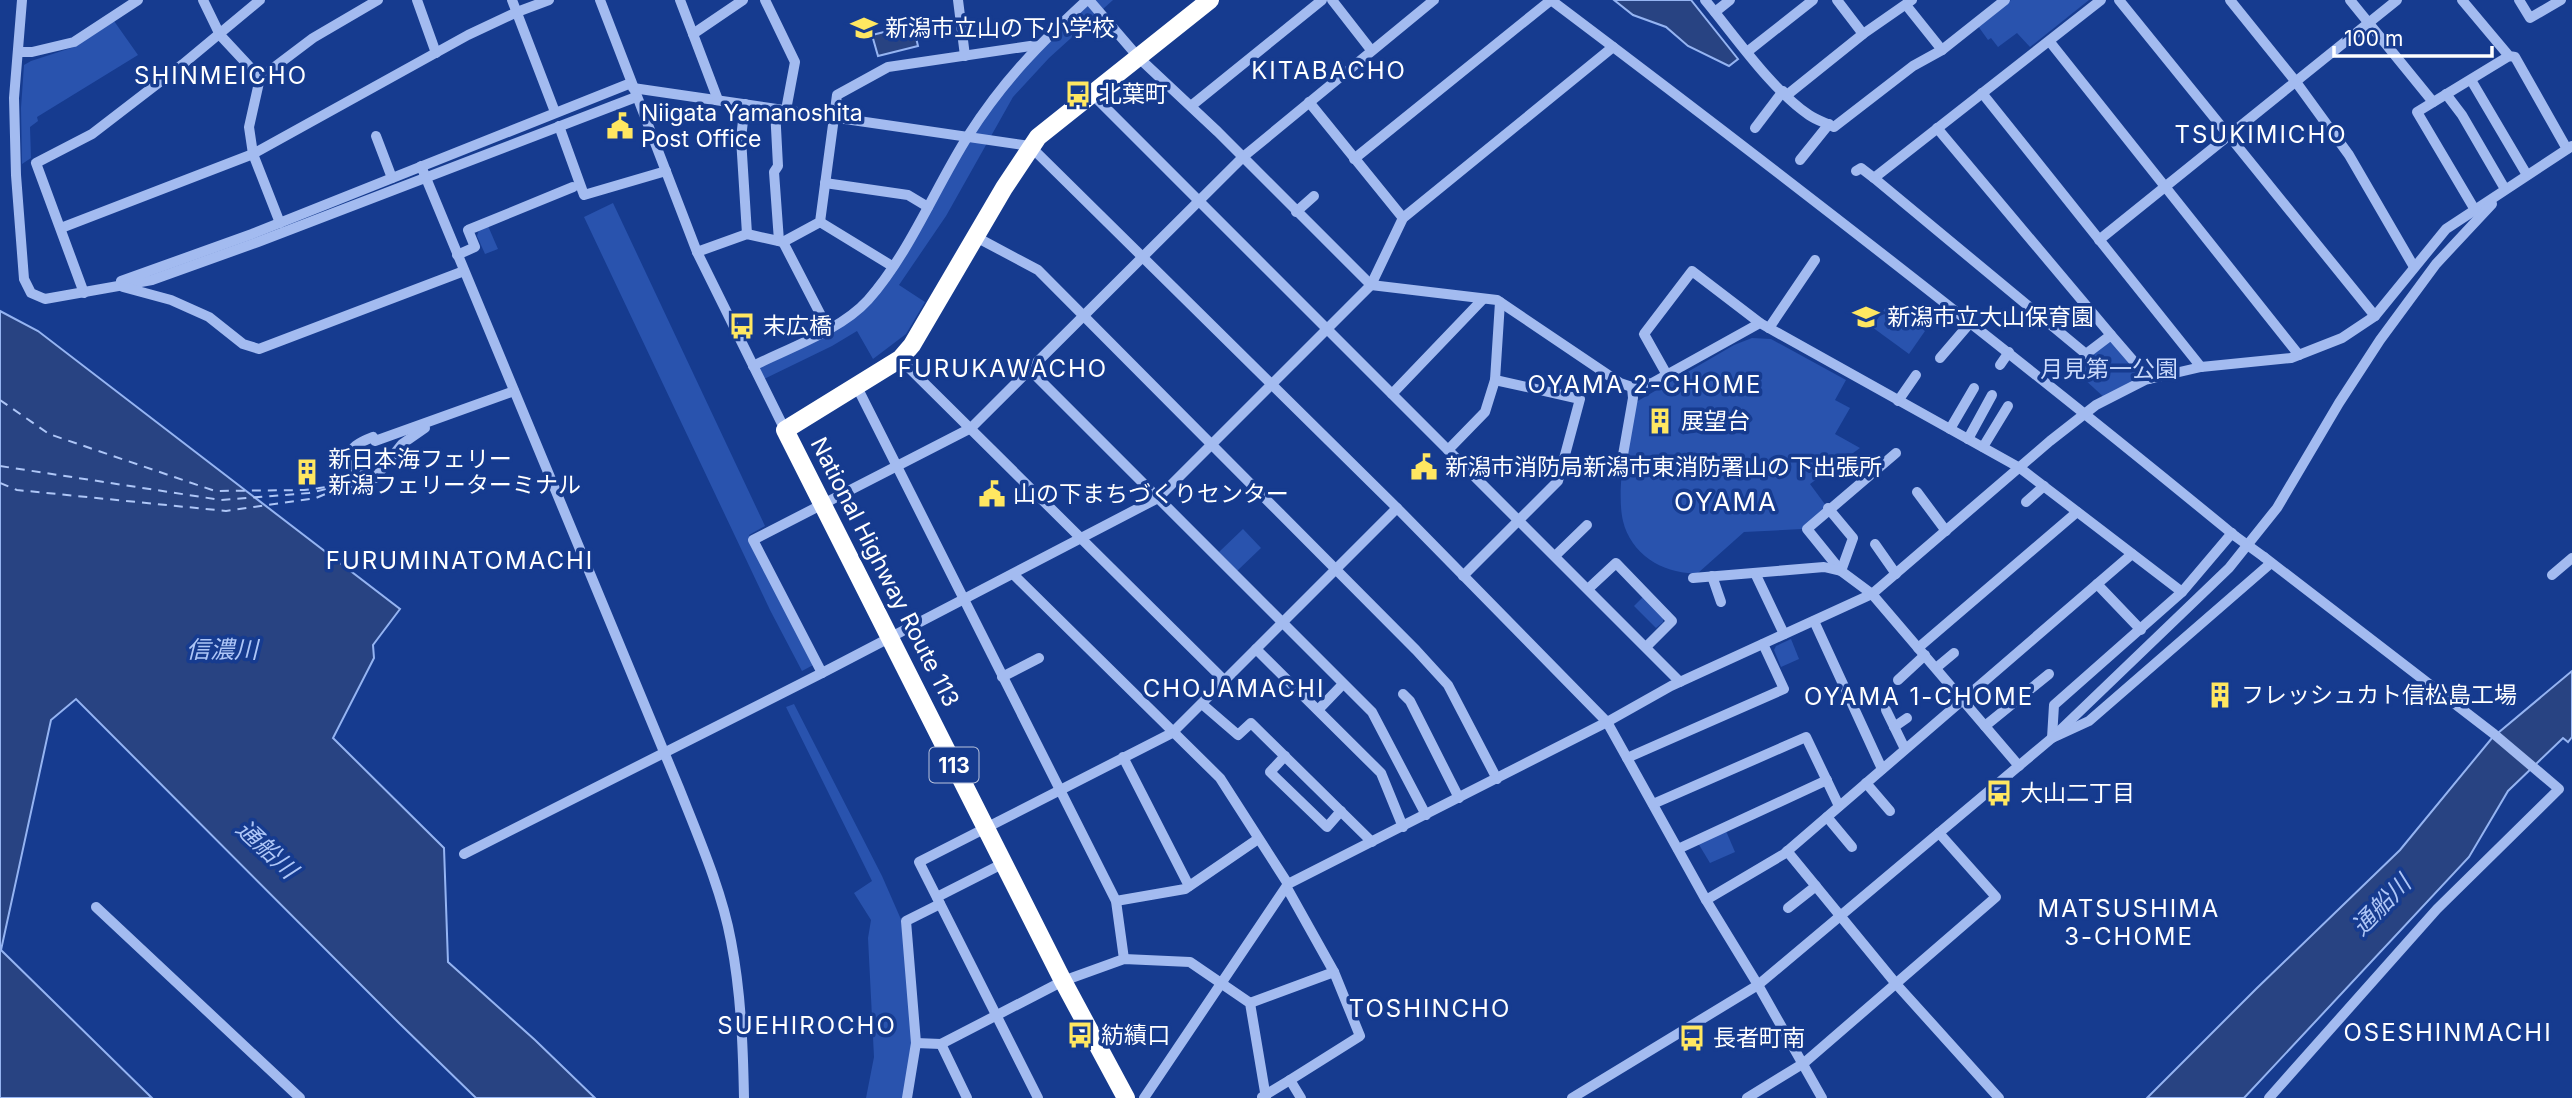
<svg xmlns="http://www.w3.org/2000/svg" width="2572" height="1098" font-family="Inter,'Noto Sans JP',sans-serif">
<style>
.green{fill:#2953ae}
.water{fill:#284382;stroke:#95b4f2;stroke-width:2}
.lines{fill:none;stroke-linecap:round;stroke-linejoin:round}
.ferry{stroke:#aec6f7;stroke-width:2;stroke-dasharray:9 7;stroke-linecap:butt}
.minor{stroke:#a3bbf0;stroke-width:10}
.highway{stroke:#fff;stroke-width:18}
.minor-bridge{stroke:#a3bbf0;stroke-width:10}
.labels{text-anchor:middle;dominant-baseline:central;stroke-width:7;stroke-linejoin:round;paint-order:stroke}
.shield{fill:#163b8f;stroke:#b9c4dd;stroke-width:2}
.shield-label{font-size:21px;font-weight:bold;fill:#fff}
.poi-label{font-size:23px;fill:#fff;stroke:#163b8f;text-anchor:start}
.park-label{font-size:23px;fill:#c9d9fb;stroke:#163b8f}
.street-label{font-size:23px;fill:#fff;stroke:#163b8f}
.neighbourhood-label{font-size:24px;letter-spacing:2px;fill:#fff;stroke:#163b8f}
.water-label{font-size:24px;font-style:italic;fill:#aec6f7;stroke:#163b8f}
.quarter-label{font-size:26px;letter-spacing:2px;fill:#fff;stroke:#163b8f}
</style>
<rect width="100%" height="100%" fill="#163b8f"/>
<!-- green -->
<g class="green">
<polygon points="1087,0 1113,0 1049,58 1013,97 946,216 899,285 925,302 906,334 873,359 857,331 832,346 760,381 753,366 828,329 868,299 1000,89"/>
<polygon points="2011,0 2089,0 2030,47 2017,33 1998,47 1991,38 1988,40 1978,26"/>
<polygon points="114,21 138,55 37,117 38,121 30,127 31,158 22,164 21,108 24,65 31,61 74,47"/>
<polygon points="613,203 765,526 749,535 815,664 802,671 770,610 584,217"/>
<polygon points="488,226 498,249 485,254 477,236 479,230"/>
<polygon points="1888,304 1925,331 1909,354 1872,327"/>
<polygon points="2111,335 2149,379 2107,400 2071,367"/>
<path d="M1752,338L1771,339L1846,380L1835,400L1850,408L1835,434L1860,448L1810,484L1827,507L1802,529L1744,532L1698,573C1665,575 1631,555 1623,521C1616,492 1626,432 1636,402L1734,345Z"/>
<polygon points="1243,529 1261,548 1237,571 1219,552"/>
<polygon points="1643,597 1663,617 1663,622 1656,628 1634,606"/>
<polygon points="1791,639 1799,659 1781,667 1774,650 1776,646"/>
<polygon points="794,704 882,876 903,924 913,1047 903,1098 866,1098 874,1057 868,938 871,920 854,893 872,881 786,707"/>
<polygon points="1726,831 1735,852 1710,863 1698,843"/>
</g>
<!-- water -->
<g class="water">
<polygon points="1614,0 1691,0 1738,59 1729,66 1688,46 1666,27 1633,15"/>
<polygon points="913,25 918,46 878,56 872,35"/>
<polygon points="0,311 38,331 400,609 373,645 374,658 333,738 444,848 448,962 535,1040 595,1098 476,1098 399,1023 76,699 51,720 1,950 152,1098 0,1098"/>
<polygon points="2572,671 2572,737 2568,742 2563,738 2508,791 2469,857 2244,1098 2147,1098 2256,989 2400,850 2492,738"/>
</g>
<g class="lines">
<!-- ferry -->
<g class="ferry">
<polyline points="0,400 49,434 215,491 304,490 343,485"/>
<polyline points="0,466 221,500 309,493 335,487"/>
<polyline points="0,483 17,490 226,511 316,498 344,486"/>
</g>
<!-- minor -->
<g class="minor">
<polyline points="22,0 14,98 16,175 24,279 31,293 45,299 152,280 258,242 636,97"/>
<polyline points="203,0 220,35 260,78"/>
<polyline points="417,0 436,53"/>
<polyline points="512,0 555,112"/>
<polyline points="600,0 697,252 785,430"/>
<polyline points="680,0 693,34"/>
<polyline points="765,0 795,62 786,110"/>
<polyline points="958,0 965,56"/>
<polyline points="1089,0 1139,58 1218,132 1371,285 1497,300 1620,383 1632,387 1652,383 1760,323 2020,468 2182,592"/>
<polyline points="1332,0 1371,50"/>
<path d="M1551,0C1782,174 2011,352 2235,536"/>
<path d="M1705,0C1735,36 1771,89 1809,115C1816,120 1826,123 1834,127L1913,66L1942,50L2005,0"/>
<polyline points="1837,0 1863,34 1912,0"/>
<polyline points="2101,0 1874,178 2086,354 2111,335 2149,379"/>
<polyline points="2119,0 2375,316"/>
<polyline points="2230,0 2296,82 2349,155 2414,267"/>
<polyline points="2350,0 2433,102"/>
<polyline points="2462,0 2509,56 2515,57 2567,149"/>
<polyline points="2519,0 2530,18 2561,0"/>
<polyline points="1906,5 1942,50"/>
<polyline points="1715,12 1730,0"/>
<polyline points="2050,42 2299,355"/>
<polyline points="18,52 32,52 74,42 138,0"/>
<polyline points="1747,52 1813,0"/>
<polyline points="2471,80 2527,175"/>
<polyline points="633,88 1030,146 1397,508 1607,722 1706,900 1758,985 1822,1098"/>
<polyline points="1982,93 2201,367"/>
<polyline points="1092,94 1680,682"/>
<polyline points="2446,94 2462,115 2505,189"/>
<polyline points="1787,95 1863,34"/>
<polyline points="718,100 693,34 743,0"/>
<polyline points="1309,102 1403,218"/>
<polyline points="745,104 741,138 747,234"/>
<polyline points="1191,106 1322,0"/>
<polyline points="775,109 778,166 774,172 779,241"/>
<polyline points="559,126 584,195 666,171"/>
<polyline points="1755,128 1783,91"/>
<polyline points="1937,128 2111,335"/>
<polyline points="376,136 392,178"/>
<polyline points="1354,159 1551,0"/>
<polyline points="1800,160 1829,124"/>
<path d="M421,166L679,788C698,836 722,891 731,941C741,993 743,1045 744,1098"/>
<polyline points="1856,171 1861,168 1874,178"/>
<polyline points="825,183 908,195 928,207"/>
<polyline points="2475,210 2417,112 2509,56"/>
<polyline points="1296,212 1314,196"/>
<polyline points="820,222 892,266"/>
<polyline points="280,223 253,154 249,127 260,78 313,38 378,0"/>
<polyline points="61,228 253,154 468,35 517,12 549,0"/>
<polyline points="976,237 1038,270 1416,650 1448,685 1497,779"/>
<polyline points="2099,240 2397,0"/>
<polyline points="783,242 828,329"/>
<polyline points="697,252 747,234 783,242 820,222 837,95 888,67 1037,45"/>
<polyline points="457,255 475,247 468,230 573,187"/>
<polyline points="121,281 252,234 631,83"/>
<polyline points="123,287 171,300 209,317 243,344 259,349 464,271"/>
<polyline points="84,293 36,163 92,134 183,64 260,0"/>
<polyline points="1769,328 1815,260"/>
<polyline points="1940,358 1970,323"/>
<polyline points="900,359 1225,681"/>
<polyline points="2000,365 2009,352"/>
<path d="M753,366C789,348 841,330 868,300C909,254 935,188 968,136C1003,81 1040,43 1087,0"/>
<polyline points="1031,371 1372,712 1426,815"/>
<polyline points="1667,375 1644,334 1692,271 1760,323"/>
<polyline points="857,387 1116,901 1124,959"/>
<polyline points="1392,394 1483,299"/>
<polyline points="1898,401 1916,375"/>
<polyline points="1950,429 1974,388"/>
<polyline points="1968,439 1992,395"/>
<polyline points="1983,447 2008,406"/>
<polyline points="1448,450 1485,412 1495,380 1500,302"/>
<polyline points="1896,453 1807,529 1841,571 1872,594 2019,766"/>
<polyline points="1620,472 1633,398 1632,387"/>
<path d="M369,479L346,462C349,447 360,442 373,437L375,441L514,391"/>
<polyline points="348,484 375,478 402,444 425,428"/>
<polyline points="1917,492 1946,531"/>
<polyline points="2026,502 2044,486"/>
<polyline points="2232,533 2182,592 2054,705 2052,738 2089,721 2271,563"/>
<polyline points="1875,544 1896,574"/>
<polyline points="1555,556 1587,525"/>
<polyline points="2264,557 2494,734 2559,789 2437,909 2269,1098"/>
<polyline points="1755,573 1784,634"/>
<polyline points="1013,574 1220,778 1288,884"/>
<polyline points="2552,575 2572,558"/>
<polyline points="1463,576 1558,481 1580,399 1495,380"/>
<polyline points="1712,576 1721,602"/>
<polyline points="1693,578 1824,567 1841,571 1853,538 1828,508"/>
<polyline points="2097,584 2141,630"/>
<polyline points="1588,589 1616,563 1672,621 1646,647"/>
<polyline points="1814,621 1882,769"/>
<polyline points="1918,648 2077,512"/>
<polyline points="1256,649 1381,773 1403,827"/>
<polyline points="1936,668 1954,653"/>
<polyline points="822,673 753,540 971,428 1243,157 1434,0"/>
<polyline points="1002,677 1039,658"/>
<polyline points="1898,680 1925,655"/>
<polyline points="1403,694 1410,701 1459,798"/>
<polyline points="1202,704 1238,735 1251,723 1372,842"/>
<polyline points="1318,710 1343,684"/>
<polyline points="1886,710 1905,749"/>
<polyline points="1985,726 2049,674"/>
<polyline points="1894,727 1907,718"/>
<polyline points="1285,756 1270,772 1327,827 1341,811"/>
<polyline points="1123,757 1189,886"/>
<polyline points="1627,758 1784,689 1763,644"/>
<polyline points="1866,783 1890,811"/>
<polyline points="1653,804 1806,737 1839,806"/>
<polyline points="1827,817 1852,847"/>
<polyline points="1678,849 1827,780"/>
<polyline points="1787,851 1897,985 1999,1098"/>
<polyline points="464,854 822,673 1158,498 1371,285 1403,218 1613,47"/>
<polyline points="1287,888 1334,972 1360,1036 1290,1080 1301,1098"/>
<polyline points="937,897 1004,863"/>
<polyline points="1706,900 1784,854 2132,554"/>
<polyline points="1116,901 1185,889 1258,839"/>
<polyline points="96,907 300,1098"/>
<polyline points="1788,908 1816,886"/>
<polyline points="1250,1003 1334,972"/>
<polyline points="916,1043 941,1044 1063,981 1124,959 1190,962 1250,1003 1266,1098"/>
<polyline points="941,1044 967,1098"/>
<polyline points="1262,1097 1290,1080"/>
<polyline points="907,1098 916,1043 906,921 940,904"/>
<polyline points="1038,1098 919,862 1172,733 1397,508"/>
<polyline points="1144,1098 1288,884 1607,722 1671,686 1872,594 2050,441 2096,405 2145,380 2201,367 2291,358 2342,338 2375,316 2446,229 2572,146"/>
<polyline points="1572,1098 1758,985 2052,738 2229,568 2277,508 2339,403 2380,340 2436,264 2492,204"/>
<polyline points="1747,1098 1804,1063 1996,897 1939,833"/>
</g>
<!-- highway -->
<polyline class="highway" points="1126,1098 1063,981 785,430 900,359 912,345 1004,188 1038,137 1210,0"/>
<!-- minor-bridge -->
<polyline class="minor-bridge" points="2235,536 2264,557"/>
</g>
<!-- icons -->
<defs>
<g id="school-bare" transform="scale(2.1)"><path d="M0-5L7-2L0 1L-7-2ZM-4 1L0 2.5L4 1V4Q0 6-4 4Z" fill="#ffe761" stroke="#163b8f" stroke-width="2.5" paint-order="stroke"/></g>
<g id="bus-bare" transform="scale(2.1)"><path d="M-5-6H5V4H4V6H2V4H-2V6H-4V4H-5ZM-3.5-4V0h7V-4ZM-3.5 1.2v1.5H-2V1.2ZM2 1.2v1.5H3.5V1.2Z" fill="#ffe761" stroke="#163b8f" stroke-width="2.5" paint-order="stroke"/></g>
<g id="civic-bare" transform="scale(2.1)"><path d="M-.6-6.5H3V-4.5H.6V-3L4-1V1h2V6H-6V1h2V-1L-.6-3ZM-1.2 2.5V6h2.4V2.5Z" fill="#ffe761" stroke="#163b8f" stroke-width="2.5" paint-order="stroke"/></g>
<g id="building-bare" transform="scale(2.1)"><path d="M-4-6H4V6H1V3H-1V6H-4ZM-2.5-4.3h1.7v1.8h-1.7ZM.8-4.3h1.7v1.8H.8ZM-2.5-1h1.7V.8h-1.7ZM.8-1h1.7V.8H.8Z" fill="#ffe761" stroke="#163b8f" stroke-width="2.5" paint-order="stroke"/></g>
</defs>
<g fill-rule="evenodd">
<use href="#school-bare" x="864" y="28"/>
<use href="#bus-bare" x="1078" y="94"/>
<use href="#civic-bare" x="620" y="126"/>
<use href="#school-bare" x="1866" y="317"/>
<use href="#bus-bare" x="742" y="326"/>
<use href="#building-bare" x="1660" y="421"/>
<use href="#civic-bare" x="1424" y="467"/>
<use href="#building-bare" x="307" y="472"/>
<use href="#civic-bare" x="992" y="494"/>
<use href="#building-bare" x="2220" y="695"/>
<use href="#bus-bare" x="1999" y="793"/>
<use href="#bus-bare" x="1080" y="1035"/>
<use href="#bus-bare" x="1692" y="1038"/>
</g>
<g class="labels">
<!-- shield labels -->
<rect class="shield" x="929.5" y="747.5" width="49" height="35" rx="5"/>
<g class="shield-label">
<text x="954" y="765">113</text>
</g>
<!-- poi labels -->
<g class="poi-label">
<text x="885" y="28">新潟市立山の下小学校</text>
<text x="1099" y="94">北葉町</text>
<text x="641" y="113">Niigata Yamanoshita<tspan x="641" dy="26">Post Office</tspan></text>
<text x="1887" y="317">新潟市立大山保育園</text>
<text x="763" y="326">末広橋</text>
<text x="1681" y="421">展望台</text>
<text x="328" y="459">新日本海フェリー<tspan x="328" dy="26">新潟フェリーターミナル</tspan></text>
<text x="1445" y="467">新潟市消防局新潟市東消防署山の下出張所</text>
<text x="1013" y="494">山の下まちづくりセンター</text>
<text x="2241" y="695">フレッシュカト信松島工場</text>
<text x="2020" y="793">大山二丁目</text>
<text x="1101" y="1035">紡績口</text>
<text x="1713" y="1038">長者町南</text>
</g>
<!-- park labels -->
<g class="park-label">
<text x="2109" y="369">月見第一公園</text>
</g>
<!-- street labels -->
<g class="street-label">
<text transform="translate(885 572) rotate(63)">National Highway Route 113</text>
</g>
<!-- neighbourhood labels -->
<g class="neighbourhood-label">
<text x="1329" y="70">KITABACHO</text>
<text x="221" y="75">SHINMEICHO</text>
<text x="2261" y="134">TSUKIMICHO</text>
<text x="1003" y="368">FURUKAWACHO</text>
<text x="1645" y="384">OYAMA 2-CHOME</text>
<text x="460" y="560">FURUMINATOMACHI</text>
<text x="1234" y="688">CHOJAMACHI</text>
<text x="1919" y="696">OYAMA 1-CHOME</text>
<text x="2129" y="908">MATSUSHIMA<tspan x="2129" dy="28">3-CHOME</tspan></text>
<text x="1430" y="1008">TOSHINCHO</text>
<text x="807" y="1025">SUEHIROCHO</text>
<text x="2448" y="1032">OSESHINMACHI</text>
</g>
<!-- water labels -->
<g class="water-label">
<text x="222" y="649">信濃川</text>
<text transform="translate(267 849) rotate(43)">通船川</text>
<text transform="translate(2381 905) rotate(-46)">通船川</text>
</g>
<!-- quarter labels -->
<g class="quarter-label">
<text x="1726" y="501">OYAMA</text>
</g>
</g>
<!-- scale -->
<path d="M2334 46v10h158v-10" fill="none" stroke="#ffffff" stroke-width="3.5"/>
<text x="2344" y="46" font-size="21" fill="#ffffff" stroke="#163b8f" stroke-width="5" paint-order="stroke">100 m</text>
</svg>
